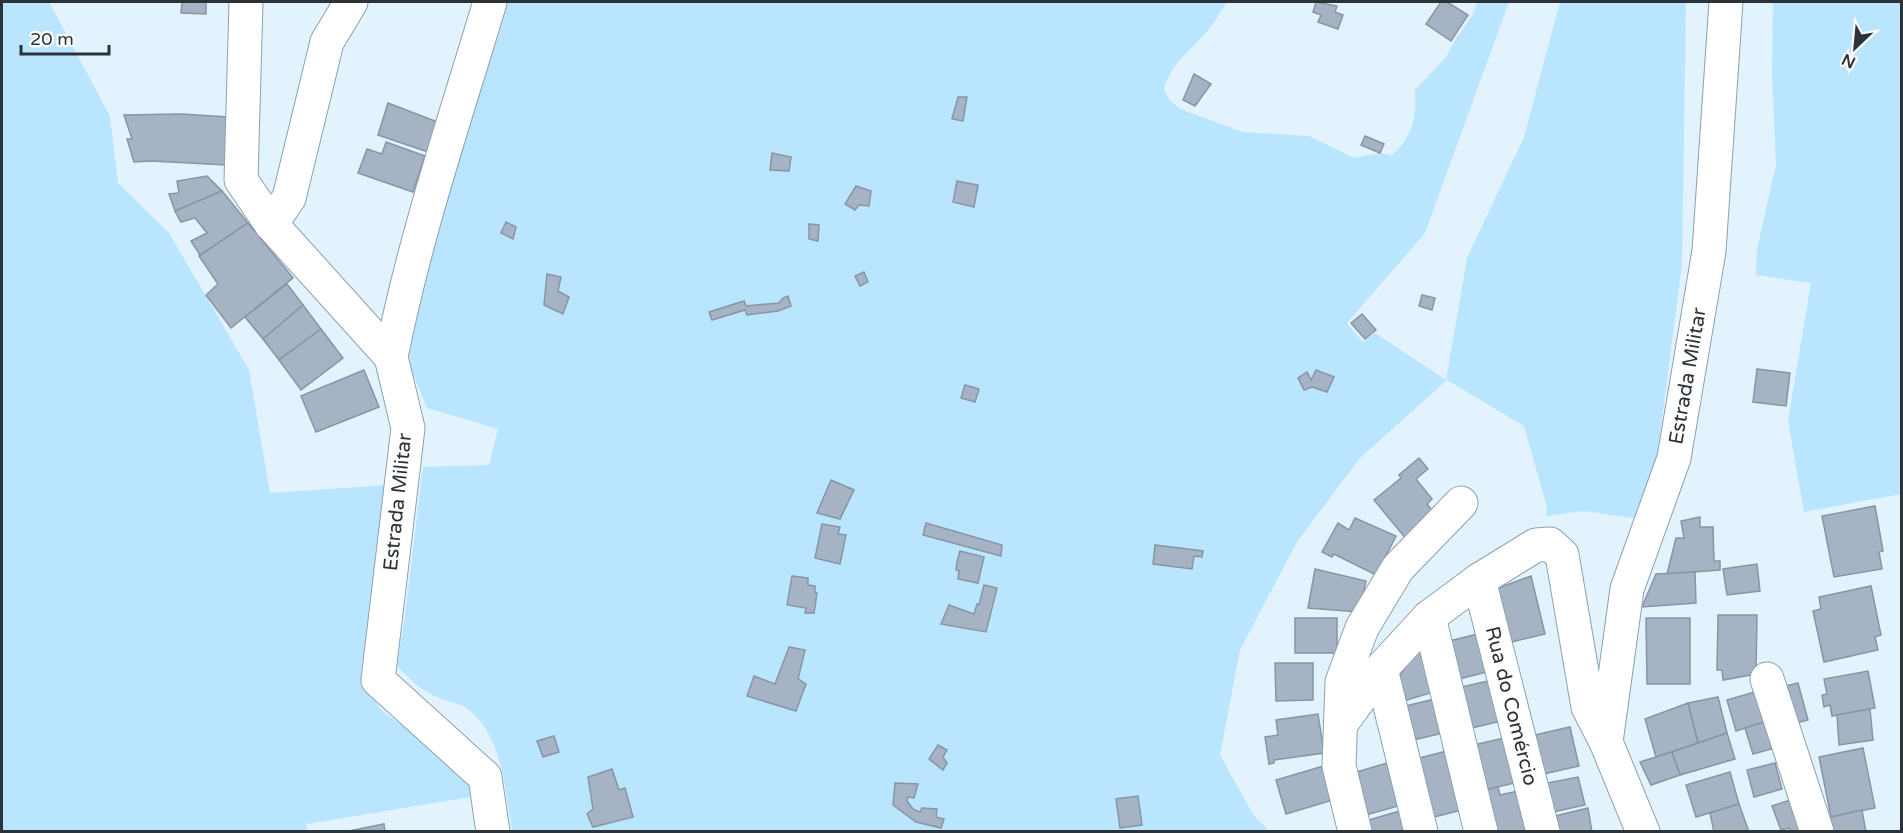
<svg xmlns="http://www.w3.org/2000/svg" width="1903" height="833" font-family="'Varela Round',sans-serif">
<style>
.green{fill:#b9e5fe}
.building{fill:#a5b3c4;stroke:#8795a5;stroke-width:1.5}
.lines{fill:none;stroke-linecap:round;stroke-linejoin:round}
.minor-casing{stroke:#8da1ad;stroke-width:35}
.minor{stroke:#fff;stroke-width:33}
.labels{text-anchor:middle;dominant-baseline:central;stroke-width:4.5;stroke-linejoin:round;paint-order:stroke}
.street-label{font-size:20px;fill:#2b3338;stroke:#fdfdfd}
</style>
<rect width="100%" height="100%" fill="#e2f3fd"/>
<!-- green -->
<g class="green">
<polygon points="2,2 49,2 110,116 118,183 169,233 249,370 270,493 388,485 361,679 381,710 463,770 476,796 306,824 307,831 2,832"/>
<path d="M508,2H1227C1221,11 1215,21 1209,29C1192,49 1171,63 1164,89L1170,101L1180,109L1243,132L1309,136L1354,158L1380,153L1392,155C1414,136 1416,117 1415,90L1446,57L1455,40L1472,16L1478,2H1509L1425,233L1347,323L1363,342L1375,333L1446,380L1467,258L1524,137L1560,2H1686L1682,264L1653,488L1639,519L1584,511L1546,516L1547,507L1524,426L1447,380L1360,458L1297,542L1240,650L1220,755L1254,816L1269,831H512C505,790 503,731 463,706C455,702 445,701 437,697C421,691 408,677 397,666L405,615L423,467L489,465L498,429L427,408L412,371L406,339L422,258Z"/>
<polygon points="1773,2 1901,2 1901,494 1804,512 1788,421 1811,283 1756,275 1757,249 1776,165 1772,74"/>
</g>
<!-- building -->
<g class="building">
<polygon points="182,2 206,2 206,14 181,13"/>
<polygon points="1316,2 1337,6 1335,12 1343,15 1338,29 1318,22 1321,15 1313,12"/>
<polygon points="1441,2 1447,2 1468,15 1451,41 1426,24"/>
<polygon points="1194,74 1211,84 1195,106 1183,100"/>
<polygon points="958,97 967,97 963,121 952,119"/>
<polygon points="388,103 440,123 431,153 378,135"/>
<polygon points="181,114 228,117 226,165 151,161 134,162 127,139 132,139 124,115"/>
<polygon points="1365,136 1384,144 1380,153 1361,145"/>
<polygon points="386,142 425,156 413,192 358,173 367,149 382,154"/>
<polygon points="772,153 791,157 789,171 770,170"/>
<polygon points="207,176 222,191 175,211 169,194 179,193 177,181"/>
<polygon points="957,181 978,185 974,207 953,202"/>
<polygon points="856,186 871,191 869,206 859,205 855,210 845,204"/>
<polygon points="222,191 248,223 200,255 191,241 207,233 195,218 181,222 175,211"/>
<polygon points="506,222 516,227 513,239 501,233"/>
<polygon points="248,223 293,278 231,328 206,295 218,284 199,256"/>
<polygon points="809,224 819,225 818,241 809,239"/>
<polygon points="864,272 868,282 860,286 855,276"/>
<polygon points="547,274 561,277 558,291 569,297 563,314 544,305"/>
<polygon points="287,284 303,305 263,339 245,317"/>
<polygon points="1422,295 1435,298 1432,310 1419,306"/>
<polygon points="788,296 791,306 778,311 747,315 745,310 712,320 709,312 744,301 746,306 779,303 783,298"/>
<polygon points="303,305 321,329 279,360 263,339"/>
<polygon points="1362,314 1376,330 1365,339 1351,323"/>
<polygon points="321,329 343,358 301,390 279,360"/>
<polygon points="1757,369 1790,373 1786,406 1753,402"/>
<polygon points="364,370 379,407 316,432 301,396"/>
<polygon points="1316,370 1334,377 1327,392 1312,387 1304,390 1298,378 1307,372 1311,380"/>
<polygon points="965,385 979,389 975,402 961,398"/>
<polygon points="1419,458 1428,469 1416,479 1432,499 1427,504 1436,515 1407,540 1374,500 1401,478 1399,475"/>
<polygon points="831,480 854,490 840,519 817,513"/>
<polygon points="1875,506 1883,551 1879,552 1882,569 1834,577 1822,516"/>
<polygon points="1700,517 1700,527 1713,527 1714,561 1720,561 1720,570 1667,574 1676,538 1684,538 1681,521"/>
<polygon points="1355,518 1396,536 1376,575 1334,554 1332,557 1322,552 1338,523 1349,530"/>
<polygon points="926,523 1002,545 1001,556 923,535"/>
<polygon points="822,524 840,527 838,534 846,535 840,564 815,558"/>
<polygon points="1155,545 1203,551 1202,557 1194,556 1192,569 1153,564"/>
<polygon points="960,551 984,557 978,583 958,579 959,571 956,570 957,562"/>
<polygon points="1757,564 1760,591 1727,595 1723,569"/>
<polygon points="1315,569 1366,581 1359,612 1308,608"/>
<polygon points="1695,572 1696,603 1642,607 1656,574"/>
<polygon points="792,576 808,578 808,585 815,586 815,593 817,593 814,613 805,613 806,608 787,605"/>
<polygon points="1531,576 1545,634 1511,642 1498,588"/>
<polygon points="984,585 997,588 986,632 941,624 949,605 974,614 977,604 979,605"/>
<polygon points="1871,586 1881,635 1875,637 1878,650 1824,662 1813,611 1821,609 1819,597"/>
<polygon points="1718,615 1757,615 1756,674 1723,680 1722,670 1717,670"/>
<rect x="1295" y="618" width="42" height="35"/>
<polygon points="1646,618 1690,618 1690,684 1647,684"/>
<polygon points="1486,632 1495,670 1455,680 1445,642"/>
<polygon points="1429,646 1440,690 1397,703 1396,689 1400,675 1413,654"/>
<polygon points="789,647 805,650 798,679 806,684 796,711 747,696 754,676 775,684"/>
<polygon points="1275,663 1313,663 1313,700 1276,701"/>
<polygon points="1868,671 1875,708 1832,716 1830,705 1824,707 1822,695 1827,694 1824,679"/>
<polygon points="1497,679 1506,720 1467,729 1457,688"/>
<polygon points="1798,683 1808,720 1788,725 1778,688"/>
<polygon points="1765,689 1774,719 1736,731 1727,700"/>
<polygon points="1718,697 1727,733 1698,743 1688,703"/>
<polygon points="1439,698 1447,732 1405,742 1397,708"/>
<polygon points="1688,703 1698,743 1656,757 1645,719"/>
<polygon points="1870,709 1873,740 1839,745 1837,715"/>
<polygon points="1318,714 1324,753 1274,760 1274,763 1269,764 1265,737 1278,735 1276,720"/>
<polygon points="1774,719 1782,746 1753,754 1745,728"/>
<polygon points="1570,727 1579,766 1539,775 1530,736"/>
<polygon points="1727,733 1735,759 1680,775 1672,752"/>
<polygon points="554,736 559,752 543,757 537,741"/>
<polygon points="1513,736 1523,781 1480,791 1469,746"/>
<polygon points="938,745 947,750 943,757 947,763 943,770 929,759"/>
<polygon points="1863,748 1875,808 1831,817 1819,757"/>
<polygon points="1451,750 1462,810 1426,819 1407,761"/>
<polygon points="1672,752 1680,775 1651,785 1640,762"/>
<polygon points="1387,763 1398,806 1362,816 1350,774"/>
<polygon points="1775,763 1782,789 1754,797 1747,770"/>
<polygon points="1327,765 1336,799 1286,814 1276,780"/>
<polygon points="612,769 619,790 625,788 633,817 593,827 587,814 593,809 588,777"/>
<polygon points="1730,772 1739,804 1696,817 1686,785"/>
<polygon points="1578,777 1585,805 1548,813 1542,784"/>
<polygon points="895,783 918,784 914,798 908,797 907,801 913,809 920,812 922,808 937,809 936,817 944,819 941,828 916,822 893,805"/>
<polygon points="1498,787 1500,795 1527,789 1536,828 1523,832 1490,832 1480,791"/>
<polygon points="1138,796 1142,825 1120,828 1116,799"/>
<polygon points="1799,797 1809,828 1798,832 1790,832 1789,828 1781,830 1772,806"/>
<polygon points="1739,804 1749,832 1714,832 1710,813"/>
<polygon points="1588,808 1592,832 1555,832 1551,817"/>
<polygon points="1403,810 1408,832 1365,832 1362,822"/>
<polygon points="1862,810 1866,832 1822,832 1818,820"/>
<polygon points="384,824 385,832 344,832"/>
</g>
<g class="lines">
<!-- minor casing -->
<g class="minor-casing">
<g id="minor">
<polyline points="246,2 241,180 271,224 391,357 408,428 378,680 485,777 493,832"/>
<polyline points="271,224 289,198 327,42 351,2"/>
<path d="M391,357C415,236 455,119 490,2"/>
<polyline points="1479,580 1543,832"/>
<polyline points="1429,617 1481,832"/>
<polyline points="1381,669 1421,832"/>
<polyline points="1767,679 1817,832"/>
<polyline points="1341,724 1381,669 1429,617 1479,580 1536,545 1550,544 1562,555 1588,707 1606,742 1643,832"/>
<polyline points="1606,742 1627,589 1674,458 1709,251 1726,2"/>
<polyline points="1355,832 1339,766 1342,682 1362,628 1398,568 1461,503"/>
</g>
</g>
<!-- minor -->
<use href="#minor" class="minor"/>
</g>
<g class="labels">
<!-- street labels -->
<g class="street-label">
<text transform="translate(1688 376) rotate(-80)">Estrada Militar</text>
<text transform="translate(398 502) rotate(-84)">Estrada Militar</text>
<text transform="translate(1511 706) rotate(76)">Rua do Comércio</text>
</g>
</g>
<!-- border -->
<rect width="1903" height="833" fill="none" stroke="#2b3338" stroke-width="6"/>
<!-- north arrow -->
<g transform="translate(1855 48) rotate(206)" stroke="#fdfdfd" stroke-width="4.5" paint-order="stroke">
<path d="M0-4.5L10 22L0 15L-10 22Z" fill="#2b3338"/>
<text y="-9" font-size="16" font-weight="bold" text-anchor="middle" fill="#2b3338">N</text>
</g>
<!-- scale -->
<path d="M21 45v9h88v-9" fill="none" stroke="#2b3338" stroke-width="3"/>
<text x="30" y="45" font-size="18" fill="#2b3338" stroke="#fdfdfd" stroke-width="4.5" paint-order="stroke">20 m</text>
</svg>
